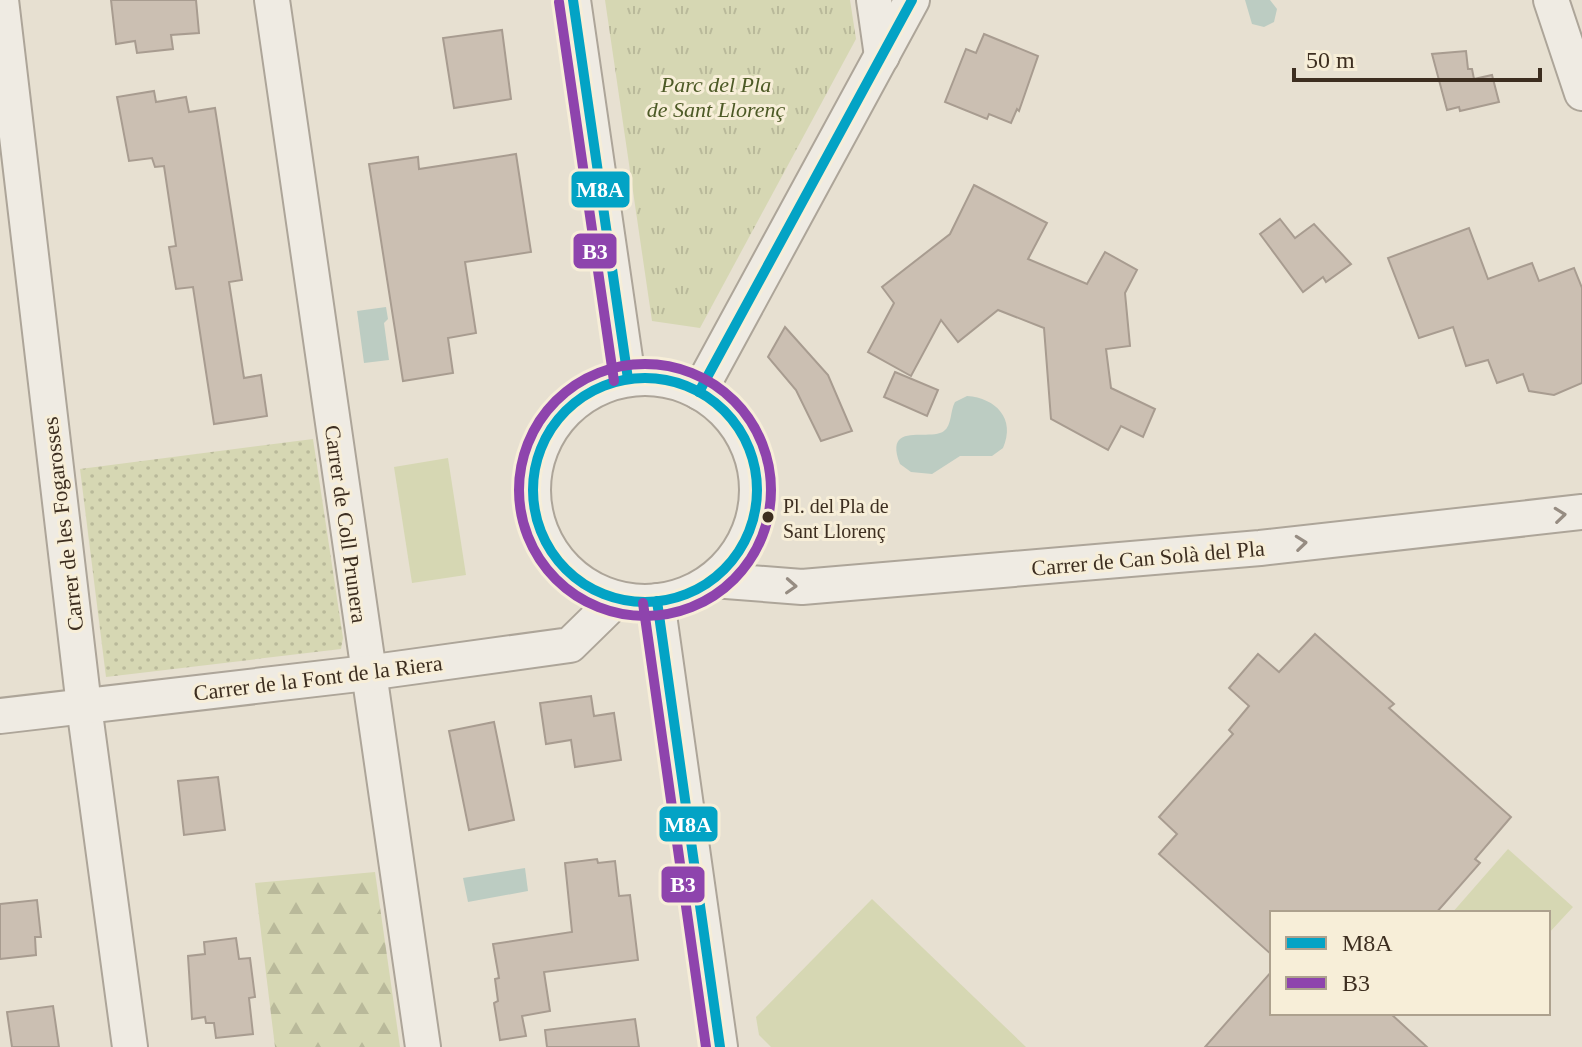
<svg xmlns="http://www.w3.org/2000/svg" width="1582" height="1047" font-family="'Times New Roman',serif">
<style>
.grass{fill:url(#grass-dots)}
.forest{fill:url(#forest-firs)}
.park{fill:url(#park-tufts)}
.garden{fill:#d6d7b3}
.water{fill:#bcccc2}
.building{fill:#cbbfb2;stroke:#a89c90;stroke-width:2}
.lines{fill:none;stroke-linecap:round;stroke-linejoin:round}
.street-casing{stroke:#ada599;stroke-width:38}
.street{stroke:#efebe3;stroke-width:34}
.bus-1-casing{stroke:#f7eed8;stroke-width:16}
.bus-2-casing{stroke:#f7eed8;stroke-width:16}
.bus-1{stroke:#03a3c5;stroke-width:10}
.bus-2{stroke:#8e44ad;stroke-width:10}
.oneway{stroke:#968c82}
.bus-dot{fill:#3d2e20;stroke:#f7eed8;stroke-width:3}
.labels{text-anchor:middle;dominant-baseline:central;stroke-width:6;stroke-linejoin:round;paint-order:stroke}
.bus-label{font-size:20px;fill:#3d2e20;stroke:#f7eed8;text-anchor:start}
.park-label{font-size:22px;font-style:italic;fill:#4d5a26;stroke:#f7eed8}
.street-label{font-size:22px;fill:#3d2e20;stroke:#f7eed8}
.line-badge{stroke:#f7eed8;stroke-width:3}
.badge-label{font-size:22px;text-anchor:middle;font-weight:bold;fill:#fff}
</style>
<defs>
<pattern id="grass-dots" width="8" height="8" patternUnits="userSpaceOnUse" patternTransform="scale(2)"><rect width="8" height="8" fill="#d6d7b3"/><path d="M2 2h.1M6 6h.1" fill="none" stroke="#b9b99a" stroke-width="1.8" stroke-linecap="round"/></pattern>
<pattern id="forest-firs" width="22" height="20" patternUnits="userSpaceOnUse" patternTransform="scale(2)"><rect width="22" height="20" fill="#d6d7b3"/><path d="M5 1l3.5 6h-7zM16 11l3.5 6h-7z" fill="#b9b99a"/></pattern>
<pattern id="park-tufts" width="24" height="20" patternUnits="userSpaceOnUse" patternTransform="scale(2)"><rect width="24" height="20" fill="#d6d7b3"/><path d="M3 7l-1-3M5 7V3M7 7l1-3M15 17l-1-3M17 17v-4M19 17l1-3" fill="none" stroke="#b9b99a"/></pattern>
</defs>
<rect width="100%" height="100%" fill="#e7e0d1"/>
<!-- grass -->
<polygon class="grass" points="313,439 343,638 341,649 106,677 80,469"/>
<!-- forest -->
<polygon class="forest" points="375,872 400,1047 275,1047 255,883"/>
<!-- park -->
<polygon class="park" points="605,0 850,0 856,39 700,328 652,321"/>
<!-- garden -->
<g class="garden">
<polygon points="448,458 466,575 412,583 394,467"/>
<polygon points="1508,849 1573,907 1548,934 1548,913 1452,913"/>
<polygon points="872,899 1026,1047 771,1047 759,1035 756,1017"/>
</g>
<!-- water -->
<g class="water">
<polygon points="1245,0 1270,0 1277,9 1274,22 1264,27 1252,24"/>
<polygon points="386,307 388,319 384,323 389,360 364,363 357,311"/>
<path d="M967,396C996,398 1016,419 1003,448L992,456H960L932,474L911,472L900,464C883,420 930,442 944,431C952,425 950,411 955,402Z"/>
<polygon points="525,868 528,891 468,902 463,878"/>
</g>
<!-- building -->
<g class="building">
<polygon points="111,0 196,0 199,33 171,35 173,49 137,53 135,41 116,44"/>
<polygon points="502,30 511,99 454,108 443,38"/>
<polygon points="984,34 1038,56 1019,111 1017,109 1011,123 989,114 987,119 945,102 966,49 976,53"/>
<polygon points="1466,51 1468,69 1472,69 1474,79 1492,75 1499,102 1460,111 1459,107 1447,110 1432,54"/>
<polygon points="154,91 156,102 186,97 189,112 215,108 242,280 229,282 244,378 261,375 267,416 214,424 193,287 176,289 169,247 176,246 164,166 155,167 152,158 129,161 117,97"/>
<polygon points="516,154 531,252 465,262 476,333 448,338 453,373 403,381 369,164 418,157 419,169"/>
<polygon points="974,185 1047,223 1028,259 1087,284 1105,252 1137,270 1125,293 1130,346 1106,349 1111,388 1155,409 1143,437 1121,426 1108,450 1051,419 1044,328 998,310 958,342 941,320 911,376 868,352 894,303 882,287 950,234"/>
<polygon points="1280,219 1295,238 1314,224 1351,264 1326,282 1323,277 1303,292 1260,234"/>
<polygon points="1469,228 1488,279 1532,263 1539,281 1574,268 1582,288 1582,383 1554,395 1529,391 1523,374 1497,383 1488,360 1466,366 1453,327 1419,338 1388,258"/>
<polygon points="785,327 828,375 852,431 821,441 796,390 768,357"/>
<polygon points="895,372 938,390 927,416 884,397"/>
<polygon points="1315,634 1394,704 1389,708 1511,817 1475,859 1480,863 1436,913 1272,913 1272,955 1159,854 1177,834 1159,817 1233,734 1229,730 1249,706 1229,688 1258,654 1279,672"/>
<polygon points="591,696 594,716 614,713 621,760 575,767 571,740 546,744 540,703"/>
<polygon points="494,722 514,820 469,830 449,731"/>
<polygon points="218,777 225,830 184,835 178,781"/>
<polygon points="597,859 598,863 615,861 619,896 630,895 638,960 544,972 550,1011 522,1016 526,1036 500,1040 494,1003 498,1001 495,979 499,978 493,944 572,932 565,863"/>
<polygon points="37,900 41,937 35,937 36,955 0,959 0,904"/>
<polygon points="236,938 239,959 250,958 255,997 249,998 253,1034 216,1038 214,1023 206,1023 205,1017 192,1019 188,956 205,954 204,942"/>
<polygon points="1272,971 1272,1013 1390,1013 1427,1047 1205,1047"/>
<polygon points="53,1006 59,1047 12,1047 7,1012"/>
<polygon points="635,1019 639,1047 547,1047 545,1030"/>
</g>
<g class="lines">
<!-- street casing -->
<g class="street-casing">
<g id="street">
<polyline points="1,0 84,706 130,1047"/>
<polyline points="272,0 423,1047"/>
<polyline points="573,0 628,379"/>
<polyline points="874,0 882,56"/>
<polyline points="1551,0 1582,93"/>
<circle cx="645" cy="490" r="112"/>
<polyline points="699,392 912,0"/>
<polyline points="713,580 802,587 1260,548 1582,512"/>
<polyline points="657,601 720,1047"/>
<polyline points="0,716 367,673 570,645 617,599"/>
</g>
</g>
<!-- street -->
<use href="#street" class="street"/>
<!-- bus-1 casing -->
<g class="bus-1-casing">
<g id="bus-1">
<polyline points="573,0 628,379"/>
<circle cx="645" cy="490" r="112"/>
<polyline points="699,392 912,0"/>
<polyline points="657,601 720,1047"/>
</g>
</g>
<!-- bus-2 casing -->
<g class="bus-2-casing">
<g id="bus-2">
<polyline points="559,2 614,381"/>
<circle cx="645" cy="490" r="126"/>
<polyline points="643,603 706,1047"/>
</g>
</g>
<!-- bus-1 -->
<use href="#bus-1" class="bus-1"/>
<!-- bus-2 -->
<use href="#bus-2" class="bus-2"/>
</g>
<!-- one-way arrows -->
<defs><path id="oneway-chevron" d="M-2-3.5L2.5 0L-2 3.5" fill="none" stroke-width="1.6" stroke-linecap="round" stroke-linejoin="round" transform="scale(2)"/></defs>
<g class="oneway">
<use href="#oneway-chevron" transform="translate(1560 515) rotate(-6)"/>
<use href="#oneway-chevron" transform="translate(1301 543) rotate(-6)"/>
<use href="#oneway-chevron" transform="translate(791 586) rotate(3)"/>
</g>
<!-- markers -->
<circle class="bus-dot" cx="768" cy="517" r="7"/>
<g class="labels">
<!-- bus labels -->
<g class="bus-label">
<text x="783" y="506">Pl. del Pla de<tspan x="783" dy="25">Sant Llorenç</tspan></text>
</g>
<!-- park labels -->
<g class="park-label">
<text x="716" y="84">Parc del Pla<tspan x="716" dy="25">de Sant Llorenç</tspan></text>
</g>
<!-- street labels -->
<g class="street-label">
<text transform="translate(63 524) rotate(-97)">Carrer de les Fogarosses</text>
<text transform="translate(346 524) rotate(82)">Carrer de Coll Prunera</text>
<text transform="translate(1148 558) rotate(-5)">Carrer de Can Solà del Pla</text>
<text transform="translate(318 678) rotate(-7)">Carrer de la Font de la Riera</text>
</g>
</g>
<g class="line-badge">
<rect x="570" y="170" width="61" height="39" rx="8" fill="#03a3c5"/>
<rect x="572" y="232" width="46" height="38" rx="8" fill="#8e44ad"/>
<rect x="658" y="805" width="61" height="38" rx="8" fill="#03a3c5"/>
<rect x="660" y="865" width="46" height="39" rx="8" fill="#8e44ad"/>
</g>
<g class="badge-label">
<text x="600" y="197">M8A</text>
<text x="595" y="259">B3</text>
<text x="688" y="832">M8A</text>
<text x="683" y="892">B3</text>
</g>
<!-- legend -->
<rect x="1270" y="911" width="280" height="104" fill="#f7eed8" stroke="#ada18e" stroke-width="2"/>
<rect x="1286" y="937" width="40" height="12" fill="#03a3c5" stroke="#ada18e" stroke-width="2"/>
<text x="1342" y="951" font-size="24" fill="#3d2e20">M8A</text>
<rect x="1286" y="977" width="40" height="12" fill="#8e44ad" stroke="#ada18e" stroke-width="2"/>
<text x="1342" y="991" font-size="24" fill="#3d2e20">B3</text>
<!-- scale -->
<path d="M1294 68v12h246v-12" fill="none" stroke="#3d2e20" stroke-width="4"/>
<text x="1306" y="68" font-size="24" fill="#3d2e20" stroke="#f7eed8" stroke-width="6" paint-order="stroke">50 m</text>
</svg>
